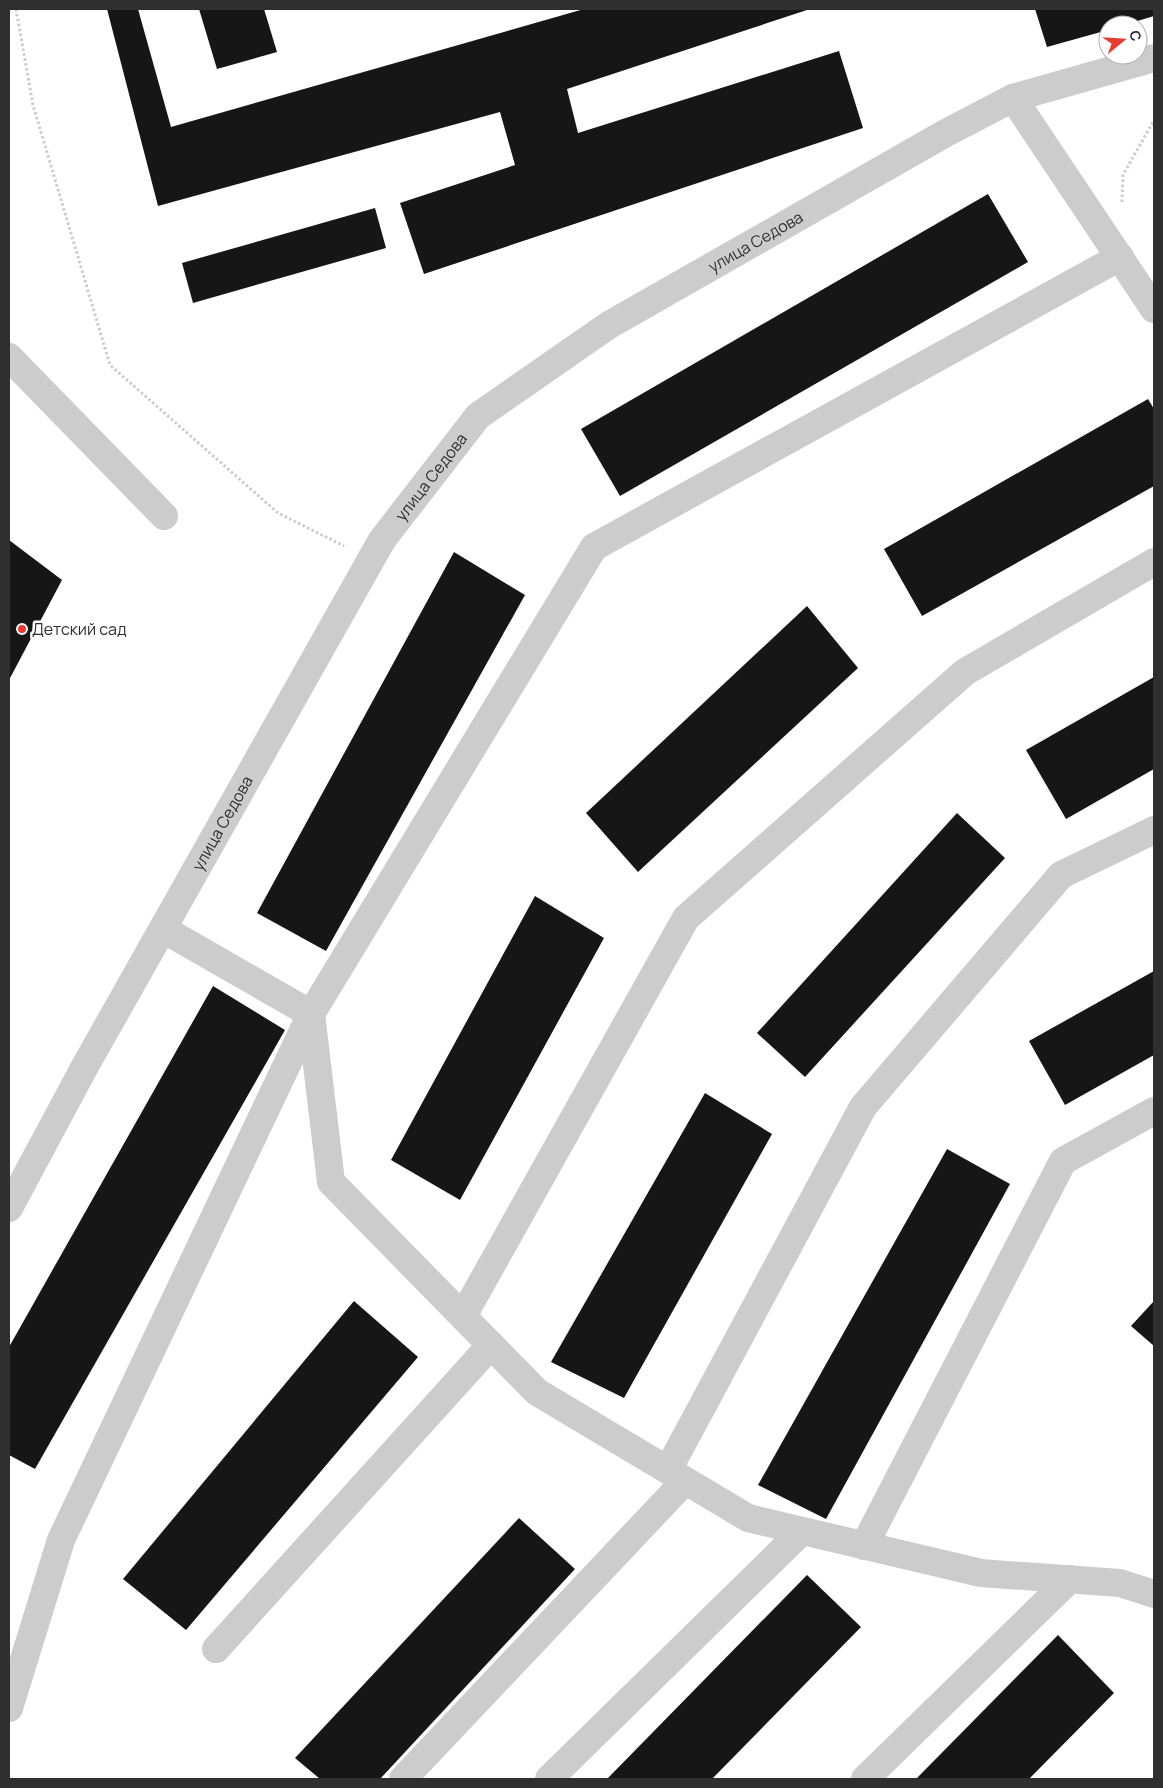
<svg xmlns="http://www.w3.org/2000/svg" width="1163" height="1788" font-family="Manrope,sans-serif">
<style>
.building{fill:#161616}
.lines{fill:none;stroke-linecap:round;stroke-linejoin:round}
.path{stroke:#ccc;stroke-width:3;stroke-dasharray:2.5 2.5;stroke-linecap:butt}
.minor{stroke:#ccc;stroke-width:28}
.poi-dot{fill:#e53c33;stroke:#fff;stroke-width:2}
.labels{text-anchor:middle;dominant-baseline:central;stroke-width:5;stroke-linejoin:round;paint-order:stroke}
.street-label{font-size:16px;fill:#2f2f2f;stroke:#fff}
.poi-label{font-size:16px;fill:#2f2f2f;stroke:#fff;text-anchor:start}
</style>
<rect width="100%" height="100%" fill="#fff"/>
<!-- building -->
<g class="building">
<polygon points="107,9 138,9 171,127 584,9 810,9 567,89 578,133 839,51 863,128 424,274 400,203 515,165 500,112 158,206"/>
<polygon points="199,9 264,9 277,52 217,69"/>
<polygon points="1035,9 1154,9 1154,16 1124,25 1108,25 1108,30 1047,47"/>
<polygon points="988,194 1028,262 620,496 581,429"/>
<polygon points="375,208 386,248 193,303 182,263"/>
<polygon points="1148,399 1154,409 1154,486 922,616 884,549"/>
<polygon points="9,540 62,580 9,680"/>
<polygon points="454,552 525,595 326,951 257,913"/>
<polygon points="807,606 858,668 638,872 586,813"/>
<polygon points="1154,677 1154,769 1066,819 1026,750"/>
<polygon points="957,813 1005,858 805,1077 757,1033"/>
<polygon points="535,896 604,938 460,1200 391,1160"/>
<polygon points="1154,971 1154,1055 1065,1105 1029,1041"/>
<polygon points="213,986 285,1030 35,1469 9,1455 9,1347"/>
<polygon points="705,1093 772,1134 624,1398 551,1362"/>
<polygon points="947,1149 1010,1184 826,1519 758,1485"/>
<polygon points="354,1301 418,1357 186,1630 123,1579"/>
<polygon points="1154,1301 1154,1346 1131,1326"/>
<polygon points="519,1518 575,1569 380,1779 320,1779 295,1758"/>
<polygon points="807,1575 861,1627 712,1779 607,1779"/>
<polygon points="1058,1635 1114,1693 1029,1779 916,1779"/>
</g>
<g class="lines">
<!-- path -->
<g class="path">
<polyline points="16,9 33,105 110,365 278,513 344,546"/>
<polyline points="1122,202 1123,175 1154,120"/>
</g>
<!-- minor -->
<g class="minor">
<polyline points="1013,98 1154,309"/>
<polyline points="9,357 164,516"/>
<polyline points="163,929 311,1014 331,1182 537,1392 748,1518 981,1573 1120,1583 1154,1594"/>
<path id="s1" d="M9,1208L84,1068L382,540L478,416L609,325L944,134L1013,98L1154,58"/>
<polyline points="463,1316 686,918 965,672 1154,562"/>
<polyline points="668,1470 863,1107 1061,875 1154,830"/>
<polyline points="864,1546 1063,1161 1154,1111"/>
<polyline points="216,1649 491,1345"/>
<polyline points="9,1708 61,1540 311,1014 594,547 1120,257"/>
<polyline points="403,1779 685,1481"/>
<polyline points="549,1779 802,1531"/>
<polyline points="865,1779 1070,1579"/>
</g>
</g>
<!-- markers -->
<circle class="poi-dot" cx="22" cy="629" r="5"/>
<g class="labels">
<!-- street labels -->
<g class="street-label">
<text stroke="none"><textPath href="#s1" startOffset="1250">улица Седова</textPath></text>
<text stroke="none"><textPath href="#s1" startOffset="845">улица Седова</textPath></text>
<text stroke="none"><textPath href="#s1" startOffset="440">улица Седова</textPath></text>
</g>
<!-- poi labels -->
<g class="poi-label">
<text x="32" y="629">Детский сад</text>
</g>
</g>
<!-- border -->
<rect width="1163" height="1788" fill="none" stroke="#2f2f2f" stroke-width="20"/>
<!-- north arrow -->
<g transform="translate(1123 40) rotate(72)"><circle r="24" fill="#ffffff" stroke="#acacac"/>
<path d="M0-4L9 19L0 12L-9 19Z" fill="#e53c33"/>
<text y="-8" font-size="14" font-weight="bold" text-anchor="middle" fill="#2f2f2f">С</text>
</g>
</svg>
